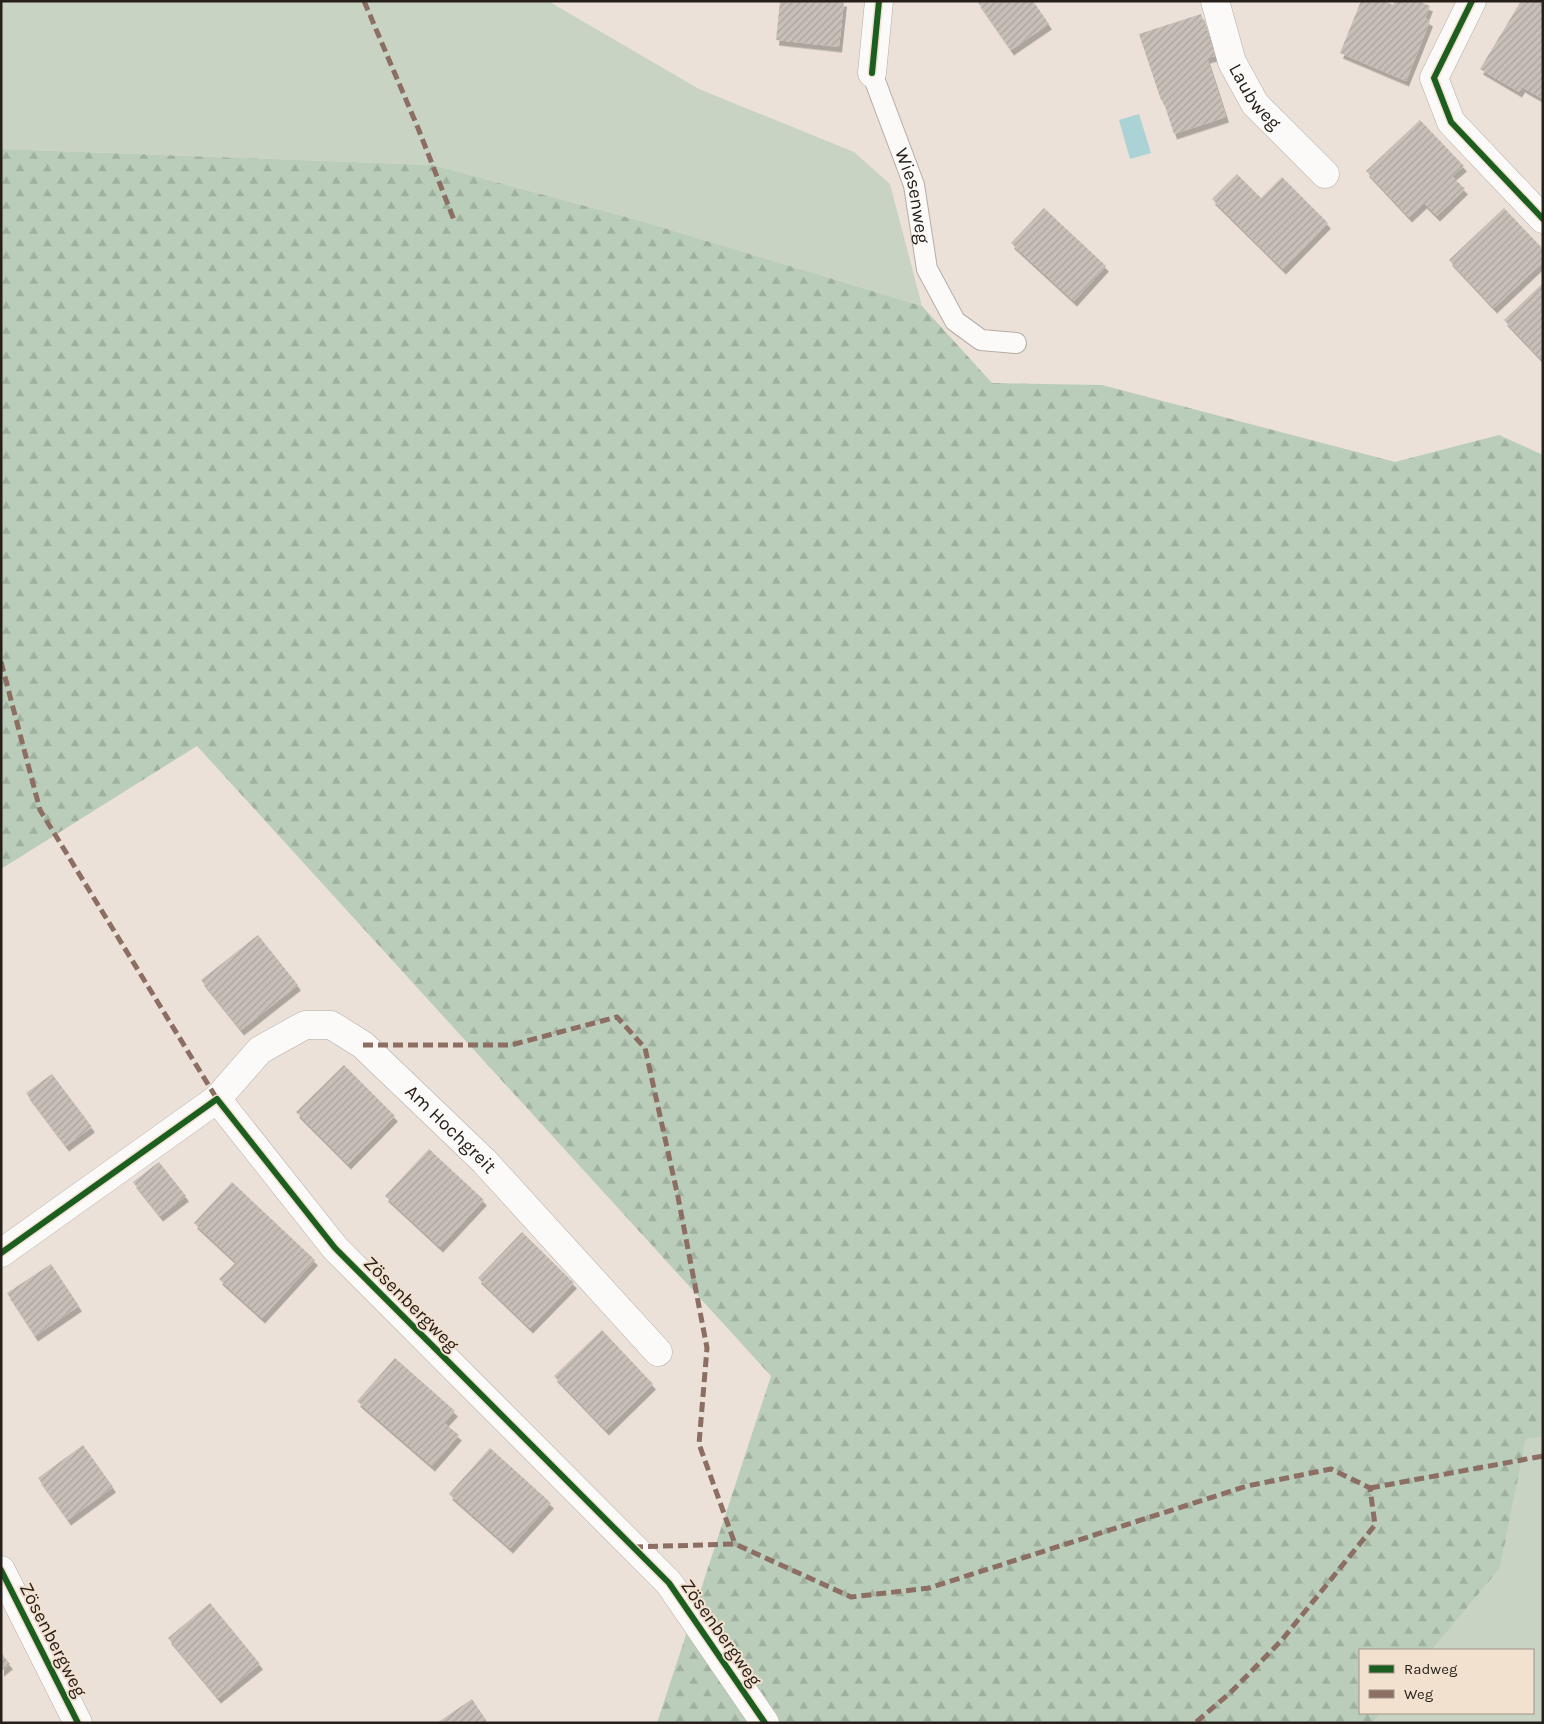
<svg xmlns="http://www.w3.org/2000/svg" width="1544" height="1724" font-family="Karla,sans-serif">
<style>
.grass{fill:#c8d3c4}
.forest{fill:url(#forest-firs)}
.water{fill:#abd2d4}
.building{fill:url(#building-hatch);filter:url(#shadow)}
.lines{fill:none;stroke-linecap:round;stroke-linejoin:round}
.lane-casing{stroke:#b5ada5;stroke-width:22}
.street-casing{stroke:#b5ada5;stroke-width:29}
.lane{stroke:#fcfaf9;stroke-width:20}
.street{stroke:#fcfaf9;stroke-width:28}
.quiet{stroke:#8d6e63;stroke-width:5;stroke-dasharray:10 5;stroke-linecap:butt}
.cycleway-casing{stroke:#f3e1d0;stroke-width:9}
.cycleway{stroke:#1b5e20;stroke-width:6}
.labels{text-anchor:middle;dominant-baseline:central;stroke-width:4;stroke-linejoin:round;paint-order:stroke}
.street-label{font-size:19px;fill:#27201a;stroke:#f3e1d0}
</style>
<defs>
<pattern id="forest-firs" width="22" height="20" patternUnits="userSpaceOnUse" patternTransform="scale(1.25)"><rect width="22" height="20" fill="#bacdba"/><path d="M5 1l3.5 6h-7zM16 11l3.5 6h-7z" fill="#a0b09f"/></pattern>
<pattern id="building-hatch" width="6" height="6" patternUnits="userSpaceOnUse" patternTransform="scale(1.25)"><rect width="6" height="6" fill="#c7bfb8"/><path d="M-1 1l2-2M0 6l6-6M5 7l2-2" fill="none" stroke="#aba49e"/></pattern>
<filter id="shadow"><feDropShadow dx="3" dy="5.5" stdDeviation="0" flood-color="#0004"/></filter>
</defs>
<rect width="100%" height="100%" fill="#ebe1d8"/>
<!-- grass -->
<g class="grass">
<polygon points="1,1 548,1 699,89 854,152 890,184 922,306 641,221 433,165 1,149"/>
<polygon points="1543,1437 1543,1723 1372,1723 1381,1713 1533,1713 1533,1650 1432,1650 1500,1568 1526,1439"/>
</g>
<!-- forest -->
<polygon class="forest" points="1,149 433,165 641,221 922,306 992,383 1102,385 1395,462 1499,435 1543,455 1543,1437 1526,1439 1500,1568 1432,1650 1360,1650 1360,1713 1381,1713 1372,1723 657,1723 771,1376 197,746 1,869"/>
<!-- water -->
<polygon class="water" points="1139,114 1151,153 1130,159 1119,120"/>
<!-- building -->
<g class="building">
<polygon points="780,1 844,1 839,47 776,40"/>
<polygon points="977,1 1033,1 1049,24 1011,50"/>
<polygon points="1361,1 1384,1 1393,5 1395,1 1418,1 1430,6 1425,18 1430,21 1406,81 1340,53"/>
<polygon points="1521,1 1543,1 1543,99 1522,87 1519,92 1480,69"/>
<polygon points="1201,14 1215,56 1207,58 1226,117 1174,134 1163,100 1161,100 1139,34"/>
<polygon points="1420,120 1464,166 1452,176 1465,189 1437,216 1424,203 1409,217 1366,171"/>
<polygon points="1237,174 1261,198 1282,177 1328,223 1283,269 1212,199"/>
<polygon points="1044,208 1106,266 1074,301 1011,243"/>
<polygon points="1504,208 1543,249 1543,262 1494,308 1449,260"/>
<polygon points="1543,283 1543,361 1504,320"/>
<polygon points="258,935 298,985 241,1030 201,980"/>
<polygon points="344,1065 395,1116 348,1164 296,1112"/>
<polygon points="52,1074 92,1127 66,1146 26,1093"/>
<polygon points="429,1149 484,1200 440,1247 385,1196"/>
<polygon points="159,1162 186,1196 160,1216 133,1182"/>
<polygon points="232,1182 315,1260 262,1318 219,1279 236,1262 194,1223"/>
<polygon points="522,1232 574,1283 530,1328 478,1278"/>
<polygon points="51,1264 79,1306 35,1336 7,1293"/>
<polygon points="602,1330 653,1384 606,1430 554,1376"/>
<polygon points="395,1358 455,1411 444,1423 459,1435 432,1466 357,1401"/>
<polygon points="83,1445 113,1487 68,1520 38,1478"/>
<polygon points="490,1448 551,1503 510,1548 449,1494"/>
<polygon points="210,1603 260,1664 218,1698 168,1638"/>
<polygon points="1,1653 10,1664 1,1671"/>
<polygon points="472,1699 488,1723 437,1723"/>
</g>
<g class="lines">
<!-- lane casing -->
<g class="lane-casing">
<g id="lane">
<path id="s1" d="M872,73L914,185L927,269L955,321L981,340L1016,343"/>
</g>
</g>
<!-- street casing -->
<g class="street-casing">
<g id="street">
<path id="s2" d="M1215,1L1232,62L1255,104L1325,174"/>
<polyline points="1472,1 1434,78 1451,122 1543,219"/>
<polyline points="872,73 879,1"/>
<path id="s3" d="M217,1099L260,1050L305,1025H331L363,1045L484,1161L658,1352"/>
<polyline points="1,1253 217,1099 335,1248 669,1583 765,1723"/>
<polyline points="1,1570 78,1723"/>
</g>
</g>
<!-- lane -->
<use href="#lane" class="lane"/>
<!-- street -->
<use href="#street" class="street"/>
<!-- quiet -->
<g class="quiet">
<polyline points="364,1 418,128 454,220"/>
<polyline points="1,662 40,810 217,1099"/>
<polyline points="363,1045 511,1045 617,1017 645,1048 678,1197 707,1348 699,1444 735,1544"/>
<polyline points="1370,1488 1543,1456"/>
<polyline points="633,1547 735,1544 851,1597 929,1588 1247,1486 1331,1469 1370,1488 1375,1525 1281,1641 1231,1692 1195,1723"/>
</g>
<!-- cycleway casing -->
<g class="cycleway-casing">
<g id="cycleway">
<polyline points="1472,1 1434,78 1451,122 1543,219"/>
<polyline points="872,73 879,1"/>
<polyline points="1,1253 217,1099 335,1248 669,1583 765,1723"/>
<polyline points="1,1570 78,1723"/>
</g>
</g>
<!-- cycleway -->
<use href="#cycleway" class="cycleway"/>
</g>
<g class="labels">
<!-- street labels -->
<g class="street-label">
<text stroke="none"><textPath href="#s2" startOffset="105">Laubweg</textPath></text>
<text stroke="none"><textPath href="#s1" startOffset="130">Wiesenweg</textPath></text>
<text stroke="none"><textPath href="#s3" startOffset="302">Am Hochgreit</textPath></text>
<text transform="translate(411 1304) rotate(45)">Zösenbergweg</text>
<text transform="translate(721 1633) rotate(55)">Zösenbergweg</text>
<text transform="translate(53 1640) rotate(63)">Zösenbergweg</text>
</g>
</g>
<!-- border -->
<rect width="1544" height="1724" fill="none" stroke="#27201a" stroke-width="5"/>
<!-- legend -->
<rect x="1359" y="1649" width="175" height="65" fill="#f3e1d0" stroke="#a19487"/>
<rect x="1369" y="1665" width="25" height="8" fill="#1b5e20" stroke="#a19487"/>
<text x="1404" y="1674" font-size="15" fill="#27201a">Radweg</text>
<rect x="1369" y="1690" width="25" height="8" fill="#8d6e63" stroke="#a19487"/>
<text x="1404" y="1699" font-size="15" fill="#27201a">Weg</text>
</svg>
